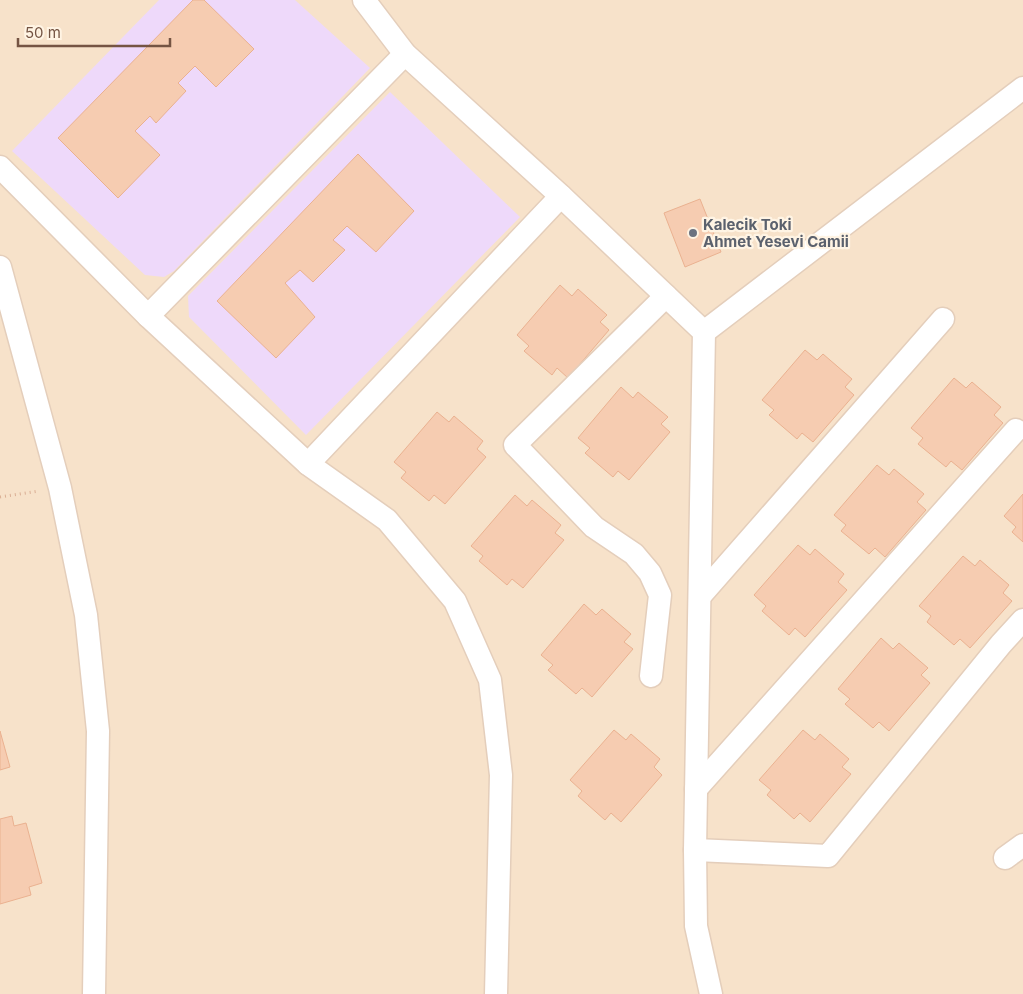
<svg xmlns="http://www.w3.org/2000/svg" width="1023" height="994" font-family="Inter,sans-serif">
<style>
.residential{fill:#f7e2ca}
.education{fill:#eed9fa}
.building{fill:#f6ccb1;stroke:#eab190}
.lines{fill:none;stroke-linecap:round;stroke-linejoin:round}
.street-casing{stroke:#e4cebb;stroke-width:25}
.path{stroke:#daaf95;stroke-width:3;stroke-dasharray:1 4;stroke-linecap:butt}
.street{stroke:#fff;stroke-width:22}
.worship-dot{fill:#6b7280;stroke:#fff4e4;stroke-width:2}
.labels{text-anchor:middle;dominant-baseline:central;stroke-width:4.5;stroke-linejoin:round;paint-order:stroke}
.worship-label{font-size:15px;font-weight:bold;fill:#5b616d;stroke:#fff4e4;text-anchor:start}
</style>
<rect width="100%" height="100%" fill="#fef1dc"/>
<!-- residential -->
<rect class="residential" x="0" y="0" width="1023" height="994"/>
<!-- education -->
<g class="education">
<polygon points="159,0 295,0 370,68 174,271 164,277 145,275 12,151"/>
<polygon points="390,92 520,217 306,435 189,317 188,296"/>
</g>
<!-- building -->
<g class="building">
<polygon points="193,0 204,0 254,49 216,87 195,66 178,83 186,91 156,123 150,116 135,131 160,155 118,198 58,138"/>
<polygon points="358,154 414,211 376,252 347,226 333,240 345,250 313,282 300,270 285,283 315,317 276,358 217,301"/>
<polygon points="700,199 721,252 685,267 664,213"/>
<polygon points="560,285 572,296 578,289 607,315 600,322 609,330 568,378 557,368 552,375 524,351 529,346 517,335"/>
<polygon points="805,350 817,360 823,354 852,379 845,387 854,395 813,442 802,433 797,439 769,415 774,410 762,400"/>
<polygon points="954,378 966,388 972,382 1001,407 994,415 1003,423 962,470 951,461 946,467 918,444 923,438 911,428"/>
<polygon points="621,387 633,398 638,392 668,417 661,424 670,432 629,480 618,471 613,477 585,453 590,448 578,438"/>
<polygon points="437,412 449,422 454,416 483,441 477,449 486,457 445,504 434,495 429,501 401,478 406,472 394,462"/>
<polygon points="877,465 889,475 894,469 924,494 917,502 926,510 885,557 875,548 869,554 841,531 846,525 834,515"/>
<polygon points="1023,494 1023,542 1012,532 1016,527 1004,516"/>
<polygon points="515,495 527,506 532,500 561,525 555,533 564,540 523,588 512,579 507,585 479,561 483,556 471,546"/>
<polygon points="798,545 810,555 815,549 844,574 838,582 847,590 805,637 795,628 789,635 762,611 766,606 754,595"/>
<polygon points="963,556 975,566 980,560 1009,585 1003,593 1012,601 970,648 960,639 954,645 927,622 931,616 919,606"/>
<polygon points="584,604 596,615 602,609 631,634 624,642 633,649 592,697 582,688 576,694 548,670 553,665 541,655"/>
<polygon points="881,638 893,649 899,643 928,668 921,675 930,683 889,731 879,722 873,728 845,704 850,699 838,689"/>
<polygon points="614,730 626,740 631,734 660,759 654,767 662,775 621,822 611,813 605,820 578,796 582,791 570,780"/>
<polygon points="803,730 815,740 820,734 849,759 842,767 851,774 810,822 800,813 794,819 767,795 771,790 759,780"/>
<polygon points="0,731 10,767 0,770"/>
<polygon points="12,816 14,826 26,823 42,883 29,887 31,895 0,904 0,819"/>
</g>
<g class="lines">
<!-- street casing -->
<g class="street-casing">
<g id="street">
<polyline points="364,0 405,54 561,196 704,332 695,850 696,926 711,994"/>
<polyline points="0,167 148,316 308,464 387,520 455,601 490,680 501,775 496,994"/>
<polyline points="0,267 60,488 86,615 98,731 94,994"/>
<polyline points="148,316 405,54"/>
<polyline points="704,332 1023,88"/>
<polyline points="308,464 561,196"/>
<polyline points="700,596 943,319"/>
<polyline points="651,676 660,595 650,573 634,554 594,527 515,445 666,296"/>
<polyline points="696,789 1016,430"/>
<polyline points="695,850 828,856 1001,644 1023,620"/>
<polyline points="1005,858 1023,845"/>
</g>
</g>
<!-- path -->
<polyline class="path" points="0,497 39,491"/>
<!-- street -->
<use href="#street" class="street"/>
</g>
<!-- markers -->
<circle class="worship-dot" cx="693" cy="233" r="5"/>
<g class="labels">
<!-- worship labels -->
<g class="worship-label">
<text x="703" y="224">Kalecik Toki<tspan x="703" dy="17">Ahmet Yesevi Camii</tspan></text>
</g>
</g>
<!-- scale -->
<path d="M18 38v8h152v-8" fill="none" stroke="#755443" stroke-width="2.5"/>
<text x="25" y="38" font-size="15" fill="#755443" stroke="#fff4e4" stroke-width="4" paint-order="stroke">50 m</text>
</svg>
